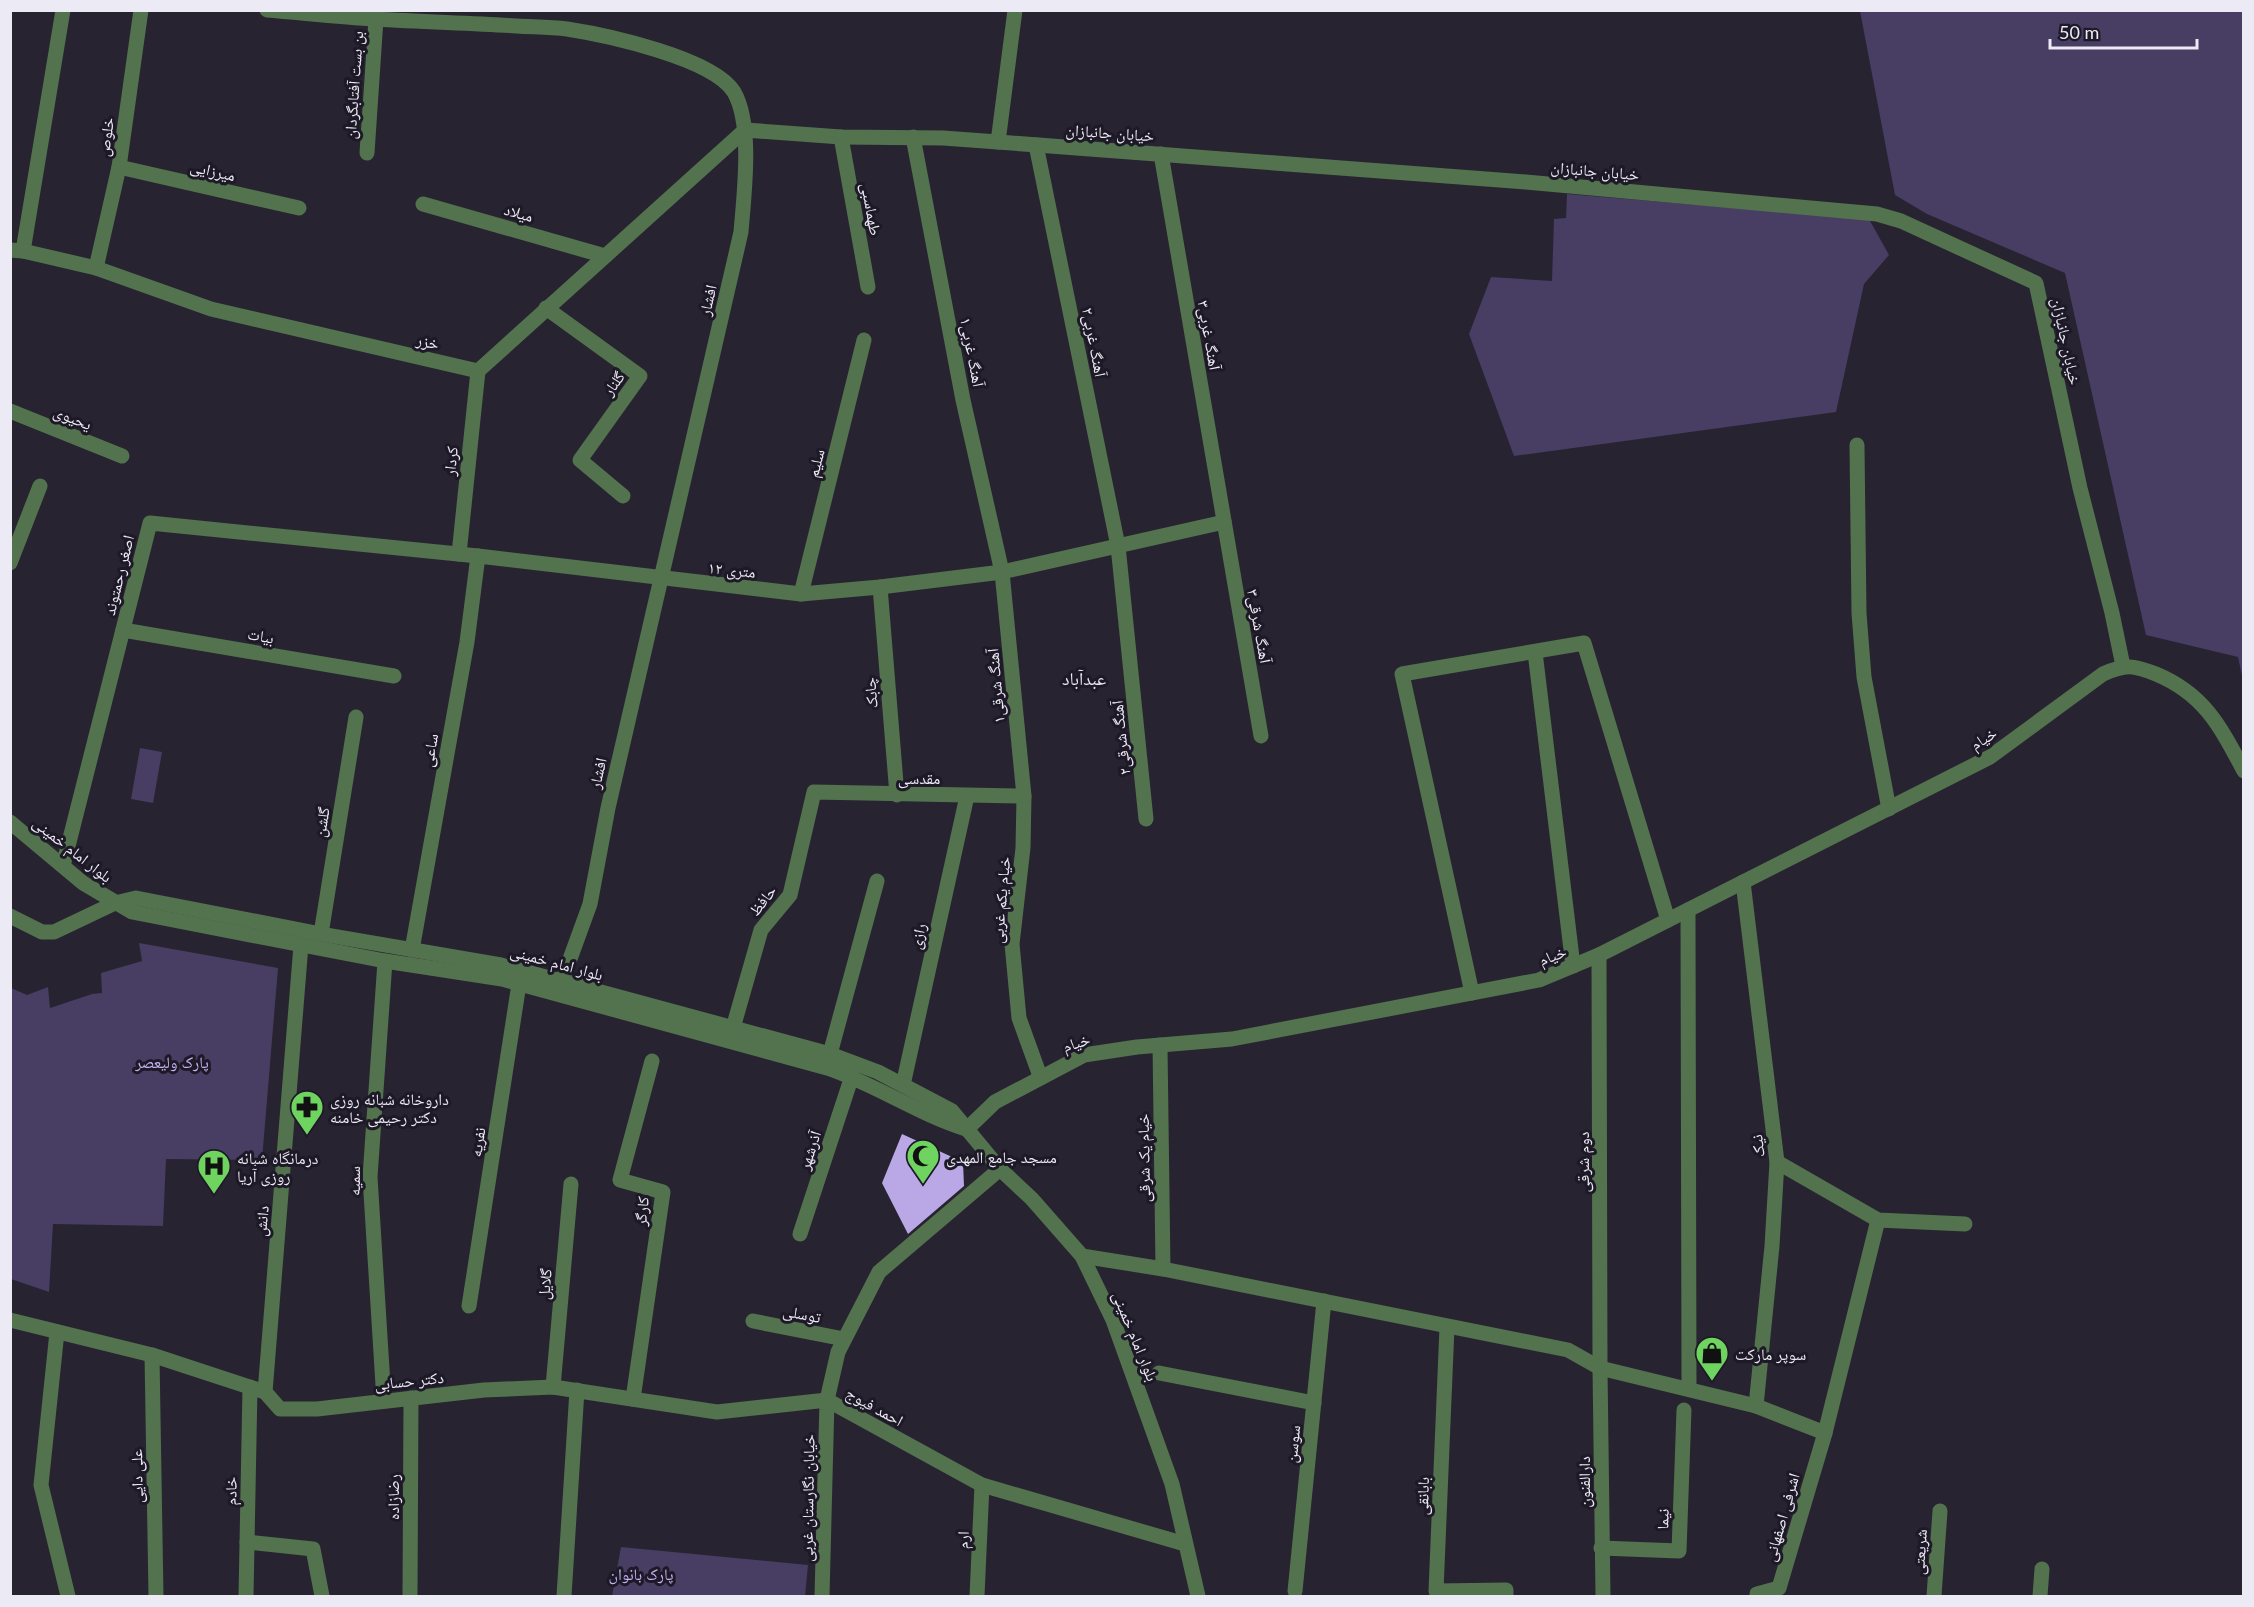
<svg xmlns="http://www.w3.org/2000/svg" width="2254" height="1607" font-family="Lato,'Noto Naskh Arabic',sans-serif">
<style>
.green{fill:#483d63}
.building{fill:#b9a8e5}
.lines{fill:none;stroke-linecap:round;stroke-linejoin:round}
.minor{stroke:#53724e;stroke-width:15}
.tertiary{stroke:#53724e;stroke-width:15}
.labels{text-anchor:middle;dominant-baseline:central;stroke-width:6;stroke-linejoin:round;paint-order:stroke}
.street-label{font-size:16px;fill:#eceaf4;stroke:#1d1927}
.park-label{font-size:16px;fill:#c7b4f6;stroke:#1d1927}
.poi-label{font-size:16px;fill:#eceaf4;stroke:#1d1927;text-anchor:start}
.neighbourhood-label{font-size:18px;fill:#eceaf4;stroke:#1d1927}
</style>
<rect width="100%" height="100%" fill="#272331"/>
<!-- green -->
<g class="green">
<polygon points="1860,11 2243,11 2243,680 2238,657 2146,635 2065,273 1927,214 1895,195"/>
<polygon points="1567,194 1869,219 1889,255 1864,284 1836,412 1514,456 1469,334 1491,277 1552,281 1554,219 1566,218"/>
<polygon points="140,748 162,752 153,803 131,799"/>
<polygon points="139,943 278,968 262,1160 166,1159 163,1226 53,1224 49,1292 11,1279 11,988 27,995 48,987 50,1008 92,994 102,993 101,973 142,961"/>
<polygon points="621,1547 808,1565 805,1596 612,1596"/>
</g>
<!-- building -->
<polygon class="building" points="902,1134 963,1162 964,1186 908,1234 882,1183"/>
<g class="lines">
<!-- minor -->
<g class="minor">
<path d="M267,10C304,13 340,17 376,19C423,22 470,23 517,26C533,27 550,27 567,29C606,35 713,58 734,92C753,125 744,194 741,232L608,808L590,904L562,981"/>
<polyline points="745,130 841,137 943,138 998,142 1526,182 1877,214 1901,221 2036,283 2080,488 2112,613 2123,666"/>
<polyline points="841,137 868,287"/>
<polyline points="913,137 963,400 1002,572 1024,796 1023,848 1012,944 1019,1018 1040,1076"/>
<polyline points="998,142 1015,10"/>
<polyline points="1036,145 1118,546 1146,819"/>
<polyline points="367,153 376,19"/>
<polyline points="1161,154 1261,736"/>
<polyline points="119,167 299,208"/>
<polyline points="423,204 605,256"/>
<polyline points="10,250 23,251 63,10"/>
<polyline points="23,251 96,268 211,309 478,371 745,130"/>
<polyline points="96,268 119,167 141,10"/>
<polyline points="546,308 640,376 580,460 623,496"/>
<polyline points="10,411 122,456"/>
<polyline points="1857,445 1859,613 1864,677 1889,809"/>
<polyline points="459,554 478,371"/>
<polyline points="10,563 40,486"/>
<polyline points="880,587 897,795"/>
<polyline points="801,594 864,340"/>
<polyline points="123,630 394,676"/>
<polyline points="1535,652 1573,966"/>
<polyline points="63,866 150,523 478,556 801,594 880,587 1002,572 1224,522"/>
<polyline points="1743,882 1777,1162 1772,1246 1756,1406"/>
<polyline points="1688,910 1689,1389"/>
<polyline points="10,916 42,932 54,932 115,903"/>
<polyline points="321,934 356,717"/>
<polyline points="412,950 467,642 478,556"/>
<polyline points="1599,955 1600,1368 1603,1596"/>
<polyline points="1472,993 1402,674 1584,643 1668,920"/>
<polyline points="733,1028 761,930 790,895 814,792 1024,796"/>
<polyline points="1160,1045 1163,1269"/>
<polyline points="830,1054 877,881"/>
<polyline points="903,1085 967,796"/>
<path d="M967,1129L995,1102L1084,1055L1137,1047L1232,1039L1539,980L1599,955L1990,757L2103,674C2126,664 2133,665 2156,674C2204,694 2220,726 2244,771"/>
<polyline points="1777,1162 1878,1220 1965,1224"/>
<polyline points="800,1234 852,1076"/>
<polyline points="1082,1256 1163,1269 1568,1350 1600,1368 1756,1406 1825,1433"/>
<polyline points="469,1306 519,984"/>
<polyline points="10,1320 152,1355 265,1392 280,1409 317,1409 484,1390 553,1387 717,1412 827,1400"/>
<polyline points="753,1321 844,1339"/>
<polyline points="1447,1327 1436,1591 1506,1590 1506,1596"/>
<polyline points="57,1332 41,1485 68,1596"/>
<polyline points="152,1355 156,1596"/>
<polyline points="1159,1373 1314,1403"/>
<polyline points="553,1387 571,1184"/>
<polyline points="265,1392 301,945"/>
<polyline points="633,1399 663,1192 620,1180 652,1061"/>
<polyline points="384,1401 370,1177 385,961"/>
<polyline points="247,1542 313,1549 322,1596"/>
<polyline points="1601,1548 1679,1551 1684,1410"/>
<polyline points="1295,1591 1324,1301"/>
<polyline points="246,1596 250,1387"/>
<polyline points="410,1596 411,1398"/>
<polyline points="564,1596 577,1390"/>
<polyline points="977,1596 982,1485"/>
<polyline points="1757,1596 1757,1594 1779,1588 1825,1433 1878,1220"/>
<polyline points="1934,1596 1940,1511"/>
<polyline points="2040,1596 2042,1569"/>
</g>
<!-- tertiary -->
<g class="tertiary">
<path d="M10,822L83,883L132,912L385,961L502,979L827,1068C875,1084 918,1114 966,1129"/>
<polyline points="115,903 136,898 321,934 501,965 830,1054 878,1072 952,1111 1000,1169 1032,1199 1082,1256 1113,1320 1172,1484 1198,1596"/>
<polyline points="827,1400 982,1485 1185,1544"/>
<polyline points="822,1596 827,1400 838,1352 879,1272 1000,1169"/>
</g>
</g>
<!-- icons -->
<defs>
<g id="pharmacy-pin" transform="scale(1.725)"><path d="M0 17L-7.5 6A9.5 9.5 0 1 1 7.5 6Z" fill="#6fd360" stroke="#1d1927"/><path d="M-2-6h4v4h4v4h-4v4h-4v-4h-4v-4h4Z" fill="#111"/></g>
<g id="mosque-pin" transform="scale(1.725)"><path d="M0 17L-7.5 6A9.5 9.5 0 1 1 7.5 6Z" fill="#6fd360" stroke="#1d1927"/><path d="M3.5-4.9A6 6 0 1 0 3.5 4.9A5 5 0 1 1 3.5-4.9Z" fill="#111"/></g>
<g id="hospital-pin" transform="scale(1.725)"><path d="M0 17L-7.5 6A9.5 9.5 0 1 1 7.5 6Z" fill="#6fd360" stroke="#1d1927"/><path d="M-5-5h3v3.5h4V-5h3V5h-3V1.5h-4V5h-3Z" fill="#111"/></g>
<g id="shop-pin" transform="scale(1.725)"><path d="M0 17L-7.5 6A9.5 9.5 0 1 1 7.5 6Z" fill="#6fd360" stroke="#1d1927"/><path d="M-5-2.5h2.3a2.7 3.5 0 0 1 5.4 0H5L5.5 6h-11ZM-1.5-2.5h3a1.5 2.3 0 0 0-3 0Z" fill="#111"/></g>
</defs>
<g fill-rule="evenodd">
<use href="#pharmacy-pin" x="307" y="1107"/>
<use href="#mosque-pin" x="923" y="1156"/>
<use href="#hospital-pin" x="214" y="1166"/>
<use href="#shop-pin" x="1712" y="1353"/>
</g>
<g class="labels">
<!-- street labels -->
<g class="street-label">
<text transform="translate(353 85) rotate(-86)">بن بست آفتابگردان</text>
<text transform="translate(1110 132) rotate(4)">خیابان جانبازان</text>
<text transform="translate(105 137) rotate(-82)">خلوص</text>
<text transform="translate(213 170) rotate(13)">میرزایی</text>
<text transform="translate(1595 170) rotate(5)">خیابان جانبازان</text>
<text transform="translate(872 209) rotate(80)">طهماسبی</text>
<text transform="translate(519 212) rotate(16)">میلاد</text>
<text transform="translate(707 300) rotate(-77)">افشار</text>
<text transform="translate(1210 335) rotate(80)">آهنگ غربی۳</text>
<text transform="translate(428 341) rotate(13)">خزر</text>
<text transform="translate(2067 341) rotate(78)">خیابان جانبازان</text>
<text transform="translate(1095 342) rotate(79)">آهنگ غربی۲</text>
<text transform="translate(973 352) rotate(79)">آهنگ غربی۱</text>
<text transform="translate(613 383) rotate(-54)">گلنار</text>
<text transform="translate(73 417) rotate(22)">یحیوی</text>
<text transform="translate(450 461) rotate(-84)">کردار</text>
<text transform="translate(815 463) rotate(-76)">سلیم</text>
<text transform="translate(732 569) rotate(6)">۱۲ متری</text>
<text transform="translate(118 575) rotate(-76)">اصغر رحمتوند</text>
<text transform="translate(1260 626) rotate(80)">آهنگ شرقی۳</text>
<text transform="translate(261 635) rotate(10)">بیات</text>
<text transform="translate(995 686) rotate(-95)">آهنگ شرقی۱</text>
<text transform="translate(870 693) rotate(-95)">چابک</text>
<text transform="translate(1120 738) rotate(-96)">آهنگ شرقی۲</text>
<text transform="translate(1983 738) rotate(-32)">خیام</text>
<text transform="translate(429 750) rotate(-80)">ساعی</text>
<text transform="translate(597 773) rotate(-77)">افشار</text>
<text x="919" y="777">مقدسی</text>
<text transform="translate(321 822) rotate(-81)">گلشن</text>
<text transform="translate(73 849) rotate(38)">بلوار امام خمینی</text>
<text transform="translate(762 900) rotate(-52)">حافظ</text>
<text transform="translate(1000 900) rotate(-85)">خیام یکم غربی</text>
<text transform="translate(917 936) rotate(-77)">رازی</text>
<text transform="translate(1552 955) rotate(-22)">خیام</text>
<text transform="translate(557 962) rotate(15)">بلوار امام خمینی</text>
<text transform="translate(1076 1042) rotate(-18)">خیام</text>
<text transform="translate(477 1142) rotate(-81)">نفریه</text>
<text transform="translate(1757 1146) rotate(-97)">نیک</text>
<text transform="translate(809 1150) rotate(-72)">آذرشهر</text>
<text transform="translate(1143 1158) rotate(-91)">خیام یک شرقی</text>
<text transform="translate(1582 1162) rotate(-90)">دوم شرقی</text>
<text transform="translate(353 1181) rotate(-90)">سمیه</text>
<text transform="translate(641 1211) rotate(-84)">کارگر</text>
<text transform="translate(261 1221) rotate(-85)">دانش</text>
<text transform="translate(544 1284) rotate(-85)">گلایل</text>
<text transform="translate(802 1313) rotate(11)">توسلی</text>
<text transform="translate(1136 1336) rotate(68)">بلوار امام خمینی</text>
<text transform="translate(409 1380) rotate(-6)">دکتر حسابی</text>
<text transform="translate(875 1406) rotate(29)">احمد فیوج</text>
<text transform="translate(1292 1444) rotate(-84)">سوسن</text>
<text transform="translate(136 1476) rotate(-91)">علی دایی</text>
<text transform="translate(1583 1482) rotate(-90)">دارالفنون</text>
<text transform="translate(230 1491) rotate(-89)">خادم</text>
<text transform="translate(1422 1496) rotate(-88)">بابانقی</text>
<text transform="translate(392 1497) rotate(-90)">رضازاده</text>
<text transform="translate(807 1498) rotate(-89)">خیابان نگارستان غربی</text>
<text transform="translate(1781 1517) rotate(-74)">اشرفی اصفهانی</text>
<text transform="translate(1662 1519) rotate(-88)">نیما</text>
<text transform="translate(962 1540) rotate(-87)">ارم</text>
<text transform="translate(1919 1552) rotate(-86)">شریعتی</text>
</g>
<!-- park labels -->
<g class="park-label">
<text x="172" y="1061">پارک ولیعصر</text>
<text x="641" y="1573">پارک بانوان</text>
</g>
<!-- poi labels -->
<g class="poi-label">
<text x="330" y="1098">داروخانه شبانه روزی<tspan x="330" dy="18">دکتر رحیمی خامنه</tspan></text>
<text x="946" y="1156">مسجد جامع المهدی</text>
<text x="237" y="1157">درمانگاه شبانه<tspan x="237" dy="18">روزی آریا</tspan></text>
<text x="1735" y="1353">سوپر مارکت</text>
</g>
<!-- neighbourhood labels -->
<g class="neighbourhood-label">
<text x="1084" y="678">عبدآباد</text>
</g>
</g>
<!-- border -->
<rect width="2254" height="1607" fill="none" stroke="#eceaf4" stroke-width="24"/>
<!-- scale -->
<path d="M2050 39v9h147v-9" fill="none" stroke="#eceaf4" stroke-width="3"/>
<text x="2059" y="39" font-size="18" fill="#eceaf4" stroke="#1d1927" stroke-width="4.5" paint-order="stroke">50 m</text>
</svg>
